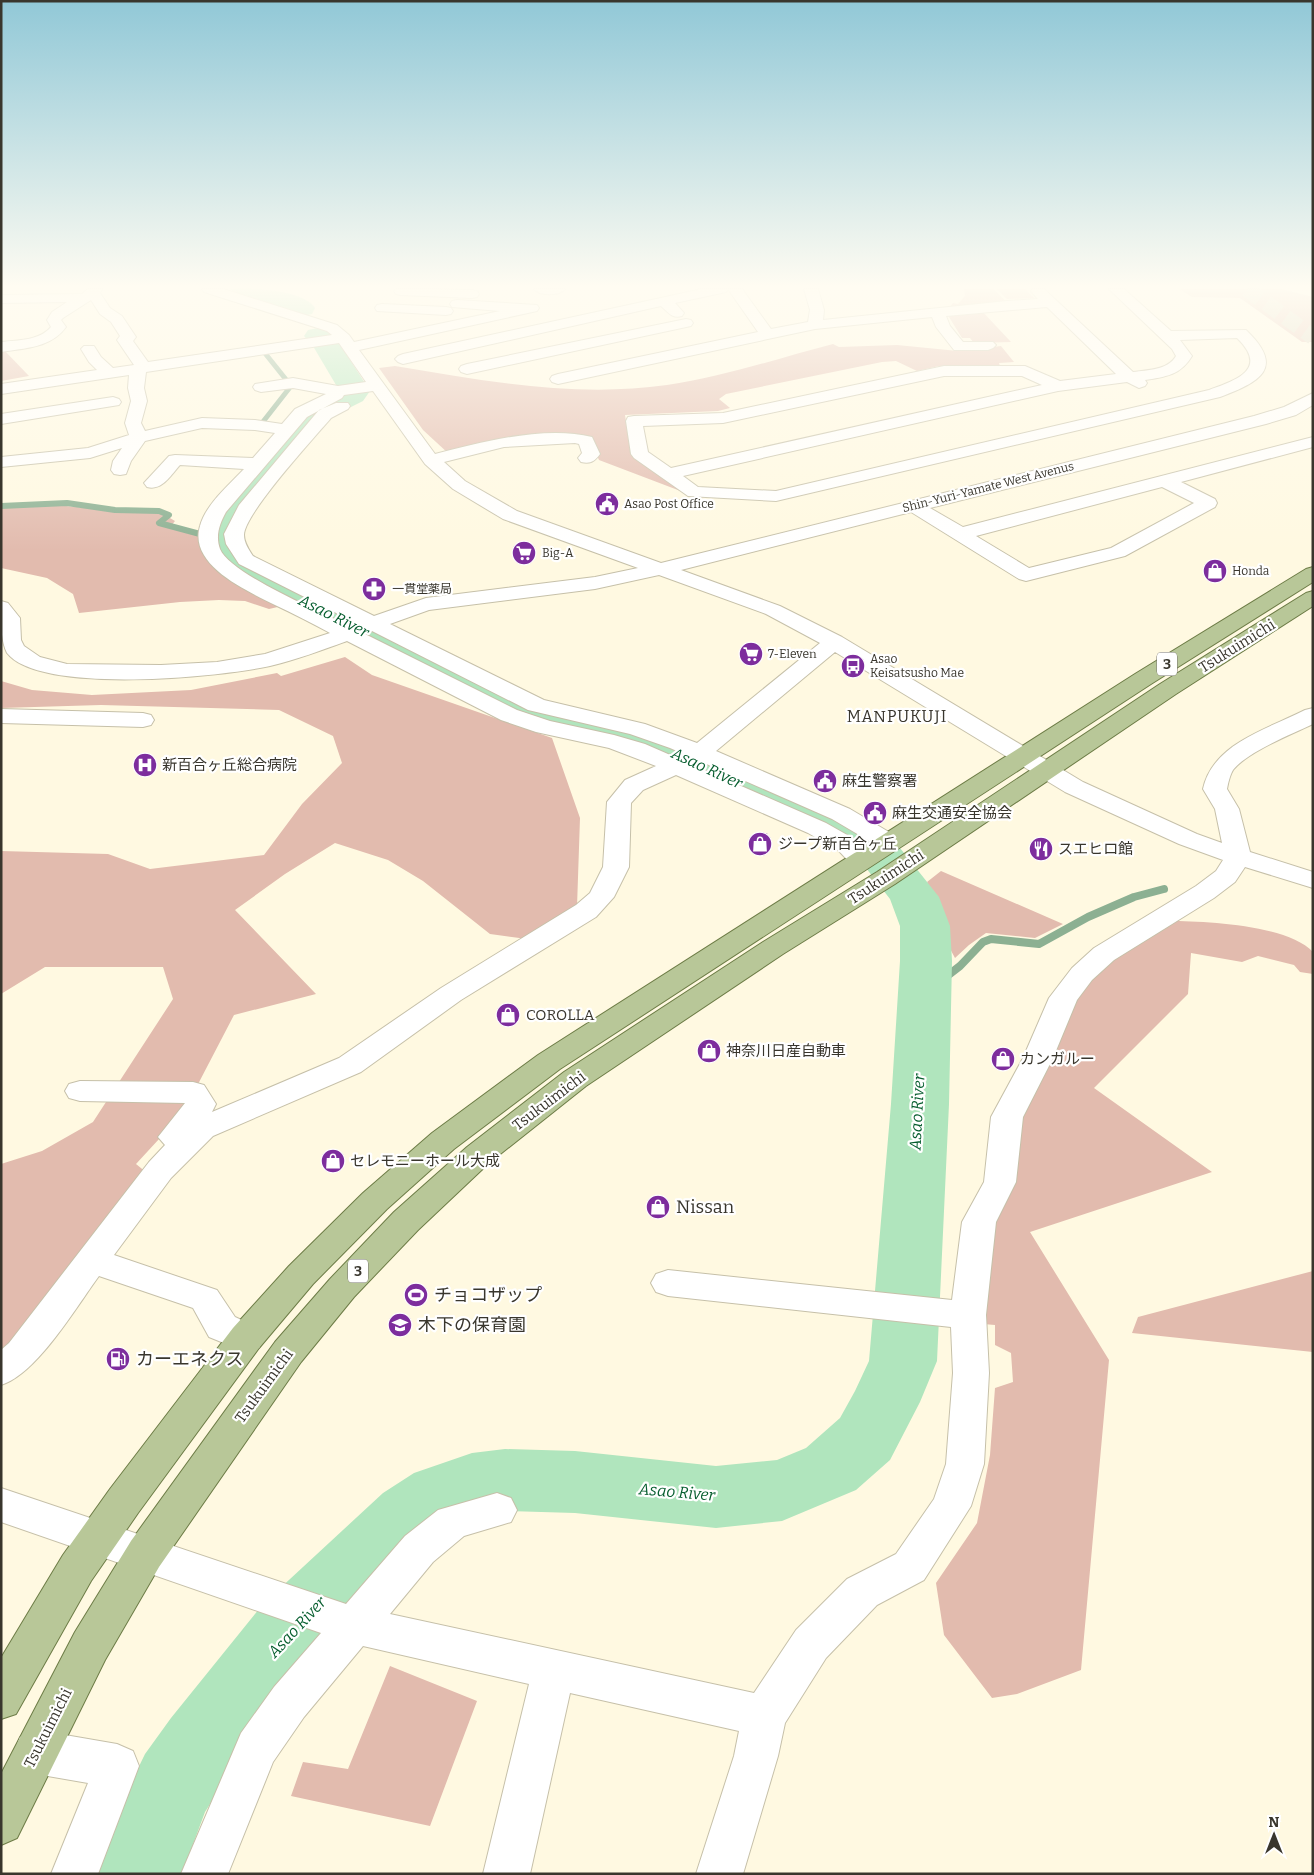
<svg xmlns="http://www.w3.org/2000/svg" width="1314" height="1875" font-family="Bitter,'Noto Sans JP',serif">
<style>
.green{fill:#e2bbae}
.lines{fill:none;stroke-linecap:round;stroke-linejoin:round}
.stream-far2{stroke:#8cb092;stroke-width:5}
.stream-far1{stroke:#8cb092;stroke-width:6}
.stream{stroke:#8cb092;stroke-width:8}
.river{fill:#b0e5bd;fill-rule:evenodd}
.minor-tunnel{stroke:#d7d2bd;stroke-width:16;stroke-dasharray:16 8;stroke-linecap:butt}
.minor-casing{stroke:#c6c0a9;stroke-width:2}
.major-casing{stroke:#6d7c46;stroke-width:2}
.minor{fill:#fff;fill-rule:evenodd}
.major{fill:#b8c798;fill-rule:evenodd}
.labels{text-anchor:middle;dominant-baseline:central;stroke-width:4.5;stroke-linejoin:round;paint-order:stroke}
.far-street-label{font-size:12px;fill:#39362d;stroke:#fff}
.far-poi-label{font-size:12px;fill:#39362d;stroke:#fff;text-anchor:start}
.shield{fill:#fff;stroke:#74726c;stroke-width:1}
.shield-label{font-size:14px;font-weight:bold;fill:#39362d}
.street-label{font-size:15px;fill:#39362d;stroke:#fff}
.poi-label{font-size:15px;fill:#39362d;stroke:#fff;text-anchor:start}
.water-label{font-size:16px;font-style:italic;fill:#075e2f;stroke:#fff}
.neighbourhood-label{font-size:16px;letter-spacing:1px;fill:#39362d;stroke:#fff}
.near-poi-label{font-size:18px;fill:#39362d;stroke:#fff;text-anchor:start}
</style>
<rect width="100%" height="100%" fill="#fff9e1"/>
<!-- green -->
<g class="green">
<polygon points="964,289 994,289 1007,303 949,308 953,303 958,304 965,296"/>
<polygon points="997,289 1025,289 1034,298 1007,299"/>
<polygon points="1179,289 1282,289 1313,297 1313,342 1302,342 1240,298 1192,297"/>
<polygon points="981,310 1011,342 974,343 970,338 962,338 949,317 952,314"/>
<path d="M833,344L839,347L897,345L958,351L1001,346L1014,362L999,363L1000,366H939L917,371L896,361L882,362L726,394L719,399L730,408L718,411L625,415L631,455L691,495L599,460L588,436L449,454L423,430L379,368L395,366C485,381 575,398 667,385C723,377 779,358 833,344Z"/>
<polygon points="1,349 3,349 29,376 1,381"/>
<polygon points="1,505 55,505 110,510 158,511 175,521 171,526 197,535 282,606 269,609 245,601 219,600 180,602 79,613 73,594 47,578 1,568"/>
<polygon points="345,657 372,675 552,738 580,818 577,907 527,939 490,934 423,881 388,860 335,843 285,874 235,910 316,994 234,1015 183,1113 136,1164 147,1173 1,1354 1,1164 42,1151 93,1122 173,999 163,967 45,967 1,994 1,851 108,854 150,869 264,855 302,804 342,763 333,736 279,710 101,705 1,708 1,681 32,690 92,695 191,690 277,673 281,676"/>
<polygon points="941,871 1063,924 1035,938 986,933 969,945 955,958 948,945 943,914 927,882"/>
<path d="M1169,921C1206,921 1287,925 1313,952V974L1300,972L1294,965L1258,956L1242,962L1191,953L1188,994L1094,1088L1212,1172L1030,1232L1109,1360L1081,1670L1017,1694L992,1698L944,1635L936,1583L977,1523L990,1455L995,1388L1013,1382L1011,1353L995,1345V1325L983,1324L994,1227L1014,1182L1024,1106L1054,1058L1045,1050L1051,1035L1100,966Z"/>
<polygon points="1313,1271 1313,1352 1132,1333 1138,1317"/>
<polygon points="390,1666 477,1701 430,1826 291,1796 303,1762 348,1769"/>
</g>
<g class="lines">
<!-- stream-far2 -->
<g class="stream-far2">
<polyline points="264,352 288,382"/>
<polyline points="262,423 291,386"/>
</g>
<!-- stream-far1 -->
<polyline class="stream-far1" points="1,506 67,503 115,510 159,511 169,515 159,523 200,534"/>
<!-- stream -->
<polyline class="stream" points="925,993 960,966 983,942 991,939 1039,944 1088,917 1134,897 1164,889"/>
<!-- river -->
<g class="river">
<path d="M231,289C252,288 302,289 315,308L312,314L302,316L235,295Z"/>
<path d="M318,328L328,330L334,335L370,391L363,401L323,421L243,522L240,533L242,547L274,571L529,699L567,713L624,722L677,738L865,824L900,848L939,897L950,926L952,961L949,1104L937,1361L920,1402L890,1460L856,1490L782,1521L716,1528L575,1513L505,1511L466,1517L435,1539L319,1654L229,1774L205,1812L182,1874H94L127,1791L145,1754L171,1718L263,1604L383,1493L414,1473L472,1453L505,1449L575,1451L716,1466L777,1460L806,1448L840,1418L855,1391L869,1361L891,1104L900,961V926L890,899L866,868L831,844L645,756L616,747L544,733L499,717L248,587C231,575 201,558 204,534C206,525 212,517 217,509L301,407L339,390L313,346L304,336L308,330Z"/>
</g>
<!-- minor-tunnel -->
<polyline class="minor-tunnel" points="1247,289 1313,337"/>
<!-- minor casing -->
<g class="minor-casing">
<g id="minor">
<path d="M88,289H102L100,293L110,308L122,316L136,337L133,341L148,362L332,335L327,331L204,292L202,289H223L337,325L349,335L354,342L500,311L452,307L450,304L452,301L457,300L537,305L539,308L537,311L359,350L435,454C482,442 545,425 592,437L600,454C594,462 590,464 581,462L578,458L582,453L579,444L575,443L504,447L444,462L465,481L517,511L661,563L1254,416L1284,407L1313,393V405L1296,415L1266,424L930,508L963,527L1313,437V447L1181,482L1215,499L1217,503L1215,507L1125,556L1026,581L1019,579L911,512L681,570L780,606L842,637L1083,782L1197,834L1222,843L1215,809L1203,789C1213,743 1268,729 1305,710L1313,708V724C1292,734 1247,752 1233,770C1230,775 1228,783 1227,789L1239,809L1250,852L1313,872V888L1245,867L1235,882L1214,898L1114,960L1092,980L1077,1000L1053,1058L1023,1117L1016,1182L996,1222L986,1315L989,1373L984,1464L971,1506L924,1580L877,1605L826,1658L785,1723L778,1756L743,1874H696L734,1756L739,1731L570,1693L530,1874H483L529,1684L363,1646L304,1717L273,1762L228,1874H181L241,1733L274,1687L321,1633L1,1522V1488L346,1604L405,1536L438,1510L497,1493L511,1498L517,1510L511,1522L464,1536L433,1562L390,1614L754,1693L796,1630L847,1579L896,1554L934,1499L946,1464L953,1373L951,1327L668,1296L656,1292L651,1283L656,1274L668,1270L952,1300L962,1222L984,1182L991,1117L1023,1058L1049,998L1072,968L1094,948L1196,886L1216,871L1223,860L1179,844L1065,792L835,652L716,751L850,809L899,838L903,843L899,848L890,851L881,848L832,819L670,748L630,734L528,710L372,631L365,634L517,710L550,721L614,735L645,744L826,823L856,840L875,861L871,866L862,869L853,866L838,850L808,833L676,775L643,790L631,803L629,867L614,897L596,917L461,1000L361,1072L213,1136L171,1178L114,1255L217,1290L235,1317L259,1328L264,1338L259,1348L246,1352L209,1337L193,1308L99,1276C76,1307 37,1374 1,1385V1350L9,1343L149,1162L165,1145L158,1137L185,1103L80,1101L69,1098L65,1091L69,1084L80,1081L193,1082L204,1085L216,1104L212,1112L339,1058L441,988L576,905L590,893L603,867L607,802L625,780L656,766L609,748L536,732L501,720L347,641C322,650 296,660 270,666C221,677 40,695 7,653C0,639 1,617 1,601L8,603L20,618L21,640L24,646L40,657L67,664L161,665L217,662L265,654L330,633C312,623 294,614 275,605C248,591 188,566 200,526C206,504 229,485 244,469L180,465C170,476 162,491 147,487L144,483L169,456L175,455L253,458L275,433L255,430L202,428L145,441L131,461L126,474L120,475L114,474L111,470L113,461L122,448L90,458L1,467V457L88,448L129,435L125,423L131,401L128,388L129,375L1,394V384L97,370L89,362L81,349L84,346H94L101,357L113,368L134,365L117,340L120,336L111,322L100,314L91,300L63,318L61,320L66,327C51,348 25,348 1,352V342C18,340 39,341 51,327L47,320L52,312L67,302L1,303V295L82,294ZM339,343L366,382L338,386L293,378L255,384L253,387L255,390L261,392L293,388L326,394L295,409L282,424L255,420L202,418L145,431L141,423L147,401L144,388L146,372ZM373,391L425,464L453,489L503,519L638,568L595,577L426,598L374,616L253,556C249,550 244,543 244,535C244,514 314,438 331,418L348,409L350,406L348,403H336L319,410L239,505L224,534L226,544L239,564L356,623L349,626C322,612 230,574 220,549C215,535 220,523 226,512L307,417L342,398L344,395ZM1162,487L1194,503L1111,548L1029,568L976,536ZM659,575L766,614L820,643L697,743L645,724L544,700L390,624L429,610L595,589Z"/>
<polygon points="396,289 472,290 477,291 479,294 477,297 472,298 401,295 396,294 394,291"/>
<path d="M534,289H565C559,296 540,296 534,289Z"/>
<path d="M702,289H742L771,329L808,322L810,310L804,289H818L824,310L823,320L1007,301L1038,299L1031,291L1033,289H1044L1133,372C1148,370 1168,370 1176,356L1172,349L1109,289H1124L1171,331L1246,330C1286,368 1260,382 1220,397L776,501L688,496L634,458L631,454L626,421L628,417L634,416L723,413L944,366H1025L1060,381L1116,374L1047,307L946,316L950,326L963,342H993L996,345L993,348L988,350H954L936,327L932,317L815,329L558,384L552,382L550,379L552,376L558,374L758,332L728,289L726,292L675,303L684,313L682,316C672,319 668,312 661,306L403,364L398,362L395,359L398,356L403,354ZM1237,338C1269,369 1237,380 1209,390L776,491L698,487L683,476L1058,391L1127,382L1139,388L1145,386L1147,383L1145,380C1165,377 1181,375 1192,356L1180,340ZM944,376H1022L1042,385L671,468L648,452L643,426L723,423Z"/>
<polygon points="382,304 446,307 451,308 453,311 451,314 446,315 377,311 375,308 377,305"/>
<polygon points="686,319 691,320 693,323 691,326 467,374 461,372 459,369 461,366 467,364"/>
<polygon points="113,397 119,399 121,402 119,405 1,424 1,414"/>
<polygon points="1,709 143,713 151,715 154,720 151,725 143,727 1,723"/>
<polygon points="36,1730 117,1744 133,1751 139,1766 98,1874 51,1874 88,1783 36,1774 20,1767 14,1752 20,1737"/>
</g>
</g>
<!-- major casing -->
<g class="major-casing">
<g id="major">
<polygon points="1313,567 1313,582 1151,684 560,1069 454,1149 387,1209 313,1284 259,1348 138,1513 91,1581 16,1714 1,1719 1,1658 63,1555 110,1489 233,1328 289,1266 363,1193 432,1133 538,1055 1135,674 1306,569"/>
<polygon points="1313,591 1313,606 1176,694 895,884 783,954 586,1086 489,1163 418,1230 354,1297 301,1362 159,1567 105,1660 17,1838 1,1845 1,1774 75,1632 131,1541 275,1342 330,1279 394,1212 467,1147 564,1072 763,942 877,872 1160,684 1306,593"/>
</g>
</g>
<!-- minor -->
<use href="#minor" class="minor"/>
<!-- major -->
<use href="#major" class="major"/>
</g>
<!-- sky -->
<linearGradient id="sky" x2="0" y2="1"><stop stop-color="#91c8d7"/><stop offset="0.52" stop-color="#fffcf2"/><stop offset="1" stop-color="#fffcf2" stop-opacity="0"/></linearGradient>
<rect width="1314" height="551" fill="url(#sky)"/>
<!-- icons -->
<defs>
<g id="civic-disc" transform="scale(1.25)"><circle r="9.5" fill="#7d2d9d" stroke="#fff"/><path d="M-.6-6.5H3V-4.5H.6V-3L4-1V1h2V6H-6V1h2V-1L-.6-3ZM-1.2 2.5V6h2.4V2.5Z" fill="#fff"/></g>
<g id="supermarket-disc" transform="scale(1.25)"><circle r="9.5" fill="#7d2d9d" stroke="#fff"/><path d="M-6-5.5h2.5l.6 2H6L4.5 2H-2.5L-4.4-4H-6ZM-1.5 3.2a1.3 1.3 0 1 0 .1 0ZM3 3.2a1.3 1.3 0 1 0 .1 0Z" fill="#fff"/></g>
<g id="shop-disc" transform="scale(1.25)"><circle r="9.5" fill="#7d2d9d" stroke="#fff"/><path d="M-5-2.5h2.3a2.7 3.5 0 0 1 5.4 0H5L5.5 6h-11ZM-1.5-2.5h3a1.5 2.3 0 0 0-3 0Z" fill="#fff"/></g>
<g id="pharmacy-disc" transform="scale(1.25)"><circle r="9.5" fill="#7d2d9d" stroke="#fff"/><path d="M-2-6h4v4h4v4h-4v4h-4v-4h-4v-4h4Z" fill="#fff"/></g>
<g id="bus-disc" transform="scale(1.25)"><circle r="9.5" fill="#7d2d9d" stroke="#fff"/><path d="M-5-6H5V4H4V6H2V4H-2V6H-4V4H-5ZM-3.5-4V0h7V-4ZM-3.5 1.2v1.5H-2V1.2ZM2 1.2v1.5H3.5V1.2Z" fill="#fff"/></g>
<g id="hospital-disc" transform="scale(1.25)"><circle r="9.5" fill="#7d2d9d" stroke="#fff"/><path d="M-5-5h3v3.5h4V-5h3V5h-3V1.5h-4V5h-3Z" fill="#fff"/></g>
<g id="restaurant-disc" transform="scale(1.25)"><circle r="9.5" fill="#7d2d9d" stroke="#fff"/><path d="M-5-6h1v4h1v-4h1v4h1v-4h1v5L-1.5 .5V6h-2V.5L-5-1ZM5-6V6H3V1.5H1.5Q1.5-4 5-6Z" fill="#fff"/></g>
<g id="stadium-disc" transform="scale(1.25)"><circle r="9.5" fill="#7d2d9d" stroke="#fff"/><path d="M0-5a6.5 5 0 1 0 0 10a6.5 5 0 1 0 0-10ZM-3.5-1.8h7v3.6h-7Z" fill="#fff"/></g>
<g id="school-disc" transform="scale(1.25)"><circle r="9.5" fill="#7d2d9d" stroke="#fff"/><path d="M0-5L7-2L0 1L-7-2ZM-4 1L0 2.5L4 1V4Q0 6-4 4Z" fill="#fff"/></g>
<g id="fuel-disc" transform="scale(1.25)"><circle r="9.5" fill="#7d2d9d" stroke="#fff"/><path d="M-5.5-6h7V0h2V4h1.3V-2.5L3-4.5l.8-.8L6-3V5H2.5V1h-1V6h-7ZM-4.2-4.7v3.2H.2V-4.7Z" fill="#fff"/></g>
</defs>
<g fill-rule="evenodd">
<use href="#civic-disc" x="607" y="504"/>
<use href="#supermarket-disc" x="524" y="553"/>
<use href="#shop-disc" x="1215" y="571"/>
<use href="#pharmacy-disc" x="374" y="589"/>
<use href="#supermarket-disc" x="751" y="654"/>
<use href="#bus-disc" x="853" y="666"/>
<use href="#hospital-disc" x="145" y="765"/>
<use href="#civic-disc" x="825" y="781"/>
<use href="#civic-disc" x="875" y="813"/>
<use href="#shop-disc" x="760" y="844"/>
<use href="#restaurant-disc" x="1041" y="849"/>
<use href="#shop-disc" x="508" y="1015"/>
<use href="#shop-disc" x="709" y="1051"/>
<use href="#shop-disc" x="1003" y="1059"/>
<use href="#shop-disc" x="333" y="1161"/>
<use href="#shop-disc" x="658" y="1207"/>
<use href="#stadium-disc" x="416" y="1295"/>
<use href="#school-disc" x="400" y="1325"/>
<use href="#fuel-disc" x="118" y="1359"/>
</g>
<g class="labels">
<!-- far-street labels -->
<g class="far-street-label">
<text transform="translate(988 487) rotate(-14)">Shin-Yuri-Yamate West Avenus</text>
</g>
<!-- far-poi labels -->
<g class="far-poi-label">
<text x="624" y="504">Asao Post Office</text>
<text x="542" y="553">Big-A</text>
<text x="1232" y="571">Honda</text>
<text x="392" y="589">一貫堂薬局</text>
<text x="768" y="654">7-Eleven</text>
<text x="870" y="659">Asao<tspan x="870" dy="14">Keisatsusho Mae</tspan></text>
</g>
<!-- shield labels -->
<g class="shield">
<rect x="1157" y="652.5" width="20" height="23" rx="4"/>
<rect x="348" y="1259.5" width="20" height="23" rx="4"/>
</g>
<g class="shield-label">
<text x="1167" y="664">3</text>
<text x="358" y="1271">3</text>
</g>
<!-- street labels -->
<g class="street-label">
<text transform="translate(1237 646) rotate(-32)">Tsukuimichi</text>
<text transform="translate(886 877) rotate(-33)">Tsukuimichi</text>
<text transform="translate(549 1101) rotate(-37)">Tsukuimichi</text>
<text transform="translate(264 1386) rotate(-54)">Tsukuimichi</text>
<text transform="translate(48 1728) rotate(-63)">Tsukuimichi</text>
</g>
<!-- poi labels -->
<g class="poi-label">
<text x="162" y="765">新百合ヶ丘総合病院</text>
<text x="842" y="781">麻生警察署</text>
<text x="892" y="813">麻生交通安全協会</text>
<text x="778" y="844">ジープ新百合ヶ丘</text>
<text x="1058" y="849">スエヒロ館</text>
<text x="526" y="1015">COROLLA</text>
<text x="726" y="1051">神奈川日産自動車</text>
<text x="1020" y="1059">カンガルー</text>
<text x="350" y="1161">セレモニーホール大成</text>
</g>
<!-- water labels -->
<g class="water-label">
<text transform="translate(334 616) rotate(27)">Asao River</text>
<text transform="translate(707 768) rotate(25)">Asao River</text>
<text transform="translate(917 1112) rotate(-87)">Asao River</text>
<text transform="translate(677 1492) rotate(5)">Asao River</text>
<text transform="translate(297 1627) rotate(-47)">Asao River</text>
</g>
<!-- neighbourhood labels -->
<g class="neighbourhood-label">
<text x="897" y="716">MANPUKUJI</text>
</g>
<!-- near-poi labels -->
<g class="near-poi-label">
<text x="676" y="1207">Nissan</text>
<text x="434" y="1295">チョコザップ</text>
<text x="418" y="1325">木下の保育園</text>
<text x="136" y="1359">カーエネクス</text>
</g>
</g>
<!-- border -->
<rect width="1314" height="1875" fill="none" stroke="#39362d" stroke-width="5"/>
<!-- north arrow -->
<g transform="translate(1274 1835)" stroke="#ffffff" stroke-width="4" paint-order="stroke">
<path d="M0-4L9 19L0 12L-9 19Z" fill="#39362d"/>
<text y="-8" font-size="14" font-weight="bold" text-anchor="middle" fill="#39362d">N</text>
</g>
</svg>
